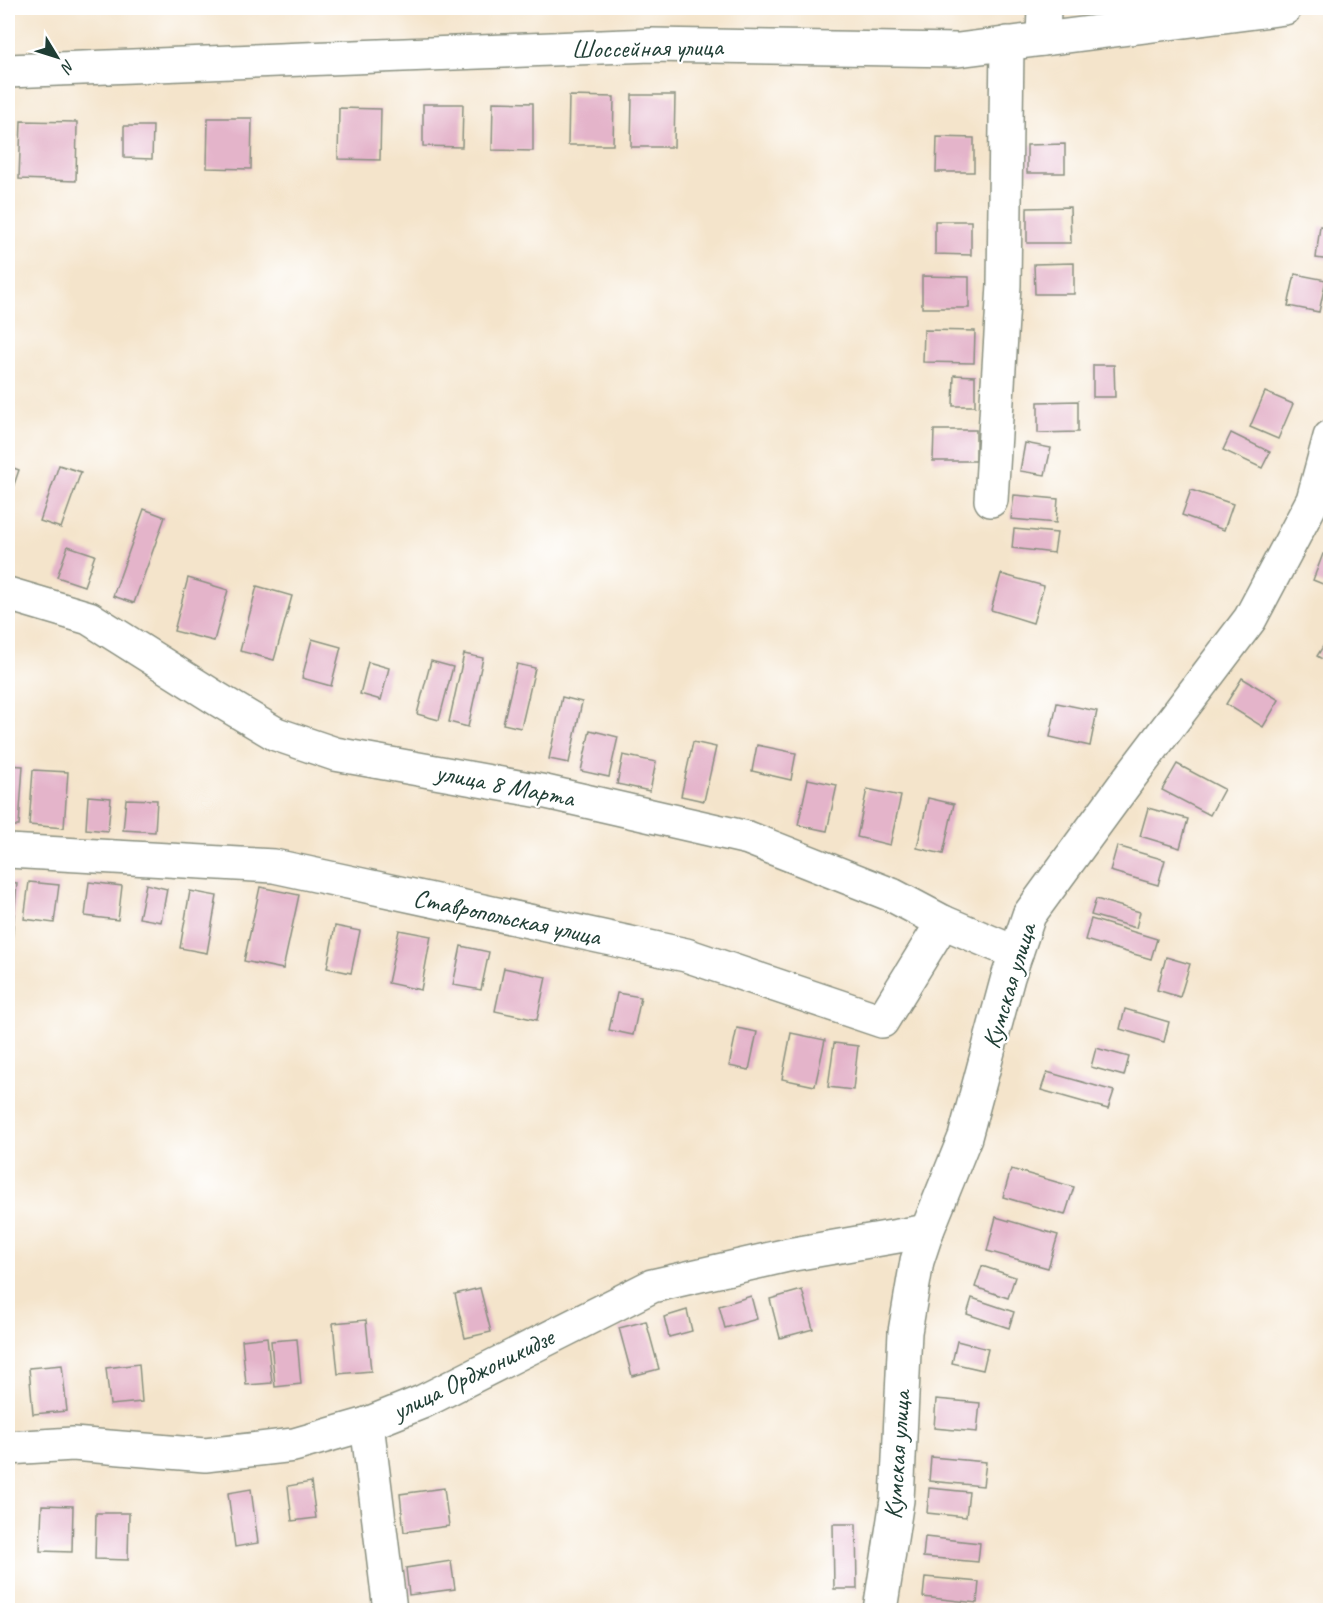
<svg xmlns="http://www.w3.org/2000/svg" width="1338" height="1618" font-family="Caveat,sans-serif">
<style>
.building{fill:#e4b4ca}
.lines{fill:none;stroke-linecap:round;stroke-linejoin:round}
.minor-casing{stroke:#8a9080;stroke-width:36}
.minor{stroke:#fff;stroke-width:33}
.labels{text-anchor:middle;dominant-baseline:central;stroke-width:4.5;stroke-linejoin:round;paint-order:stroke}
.street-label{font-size:26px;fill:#1f3d34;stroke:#fff}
</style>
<rect width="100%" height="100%" fill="#fff"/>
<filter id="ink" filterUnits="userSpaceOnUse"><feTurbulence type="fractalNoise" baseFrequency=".0167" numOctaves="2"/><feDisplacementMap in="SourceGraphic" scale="12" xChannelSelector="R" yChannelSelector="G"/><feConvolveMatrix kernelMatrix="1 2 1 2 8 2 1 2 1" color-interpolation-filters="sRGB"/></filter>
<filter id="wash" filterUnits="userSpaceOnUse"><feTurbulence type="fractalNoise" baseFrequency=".008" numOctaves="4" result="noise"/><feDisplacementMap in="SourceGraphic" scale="24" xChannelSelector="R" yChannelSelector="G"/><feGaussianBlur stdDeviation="1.35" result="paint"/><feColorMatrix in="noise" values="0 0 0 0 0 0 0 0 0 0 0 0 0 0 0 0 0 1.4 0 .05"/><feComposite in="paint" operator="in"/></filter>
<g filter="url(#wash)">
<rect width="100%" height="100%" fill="#f4e4cb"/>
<g id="blocks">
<!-- building -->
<g class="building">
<polygon points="632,95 675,95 674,147 631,147"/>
<polygon points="569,96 614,97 613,145 568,145"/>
<polygon points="493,102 533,103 533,151 492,150"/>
<polygon points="423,104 463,104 462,147 423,146"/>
<polygon points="339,108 381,109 380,160 338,159"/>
<polygon points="208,118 252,118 251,169 207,168"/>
<polygon points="21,121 77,122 76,181 19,179"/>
<polygon points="124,126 153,126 152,159 124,158"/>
<polygon points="937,137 974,138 974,172 936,172"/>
<polygon points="1065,144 1065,173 1027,173 1027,145"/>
<polygon points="1070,207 1071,243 1027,243 1027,208"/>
<polygon points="935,221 971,221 971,255 935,254"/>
<polygon points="1320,226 1330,228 1330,260 1316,258"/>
<polygon points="1074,263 1074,294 1035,294 1034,264"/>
<polygon points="1295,274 1326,280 1319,312 1288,306"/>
<polygon points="922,276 969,277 969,308 922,308"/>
<polygon points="924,330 975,331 974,363 923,362"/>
<polygon points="1093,365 1114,365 1115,397 1093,397"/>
<polygon points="954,375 975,376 975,406 953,406"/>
<polygon points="1265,392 1293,404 1278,439 1250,427"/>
<polygon points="1078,401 1078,432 1038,433 1038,402"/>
<polygon points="934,430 976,430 976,461 933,461"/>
<polygon points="1231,433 1270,452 1262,468 1223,450"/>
<polygon points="1025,443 1051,448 1045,475 1020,471"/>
<polygon points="59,465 81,472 61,528 40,521"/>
<polygon points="8,466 19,470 8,502"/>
<polygon points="1191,490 1233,504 1224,530 1182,515"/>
<polygon points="1014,495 1058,499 1056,523 1011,519"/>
<polygon points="144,509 165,517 134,603 113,596"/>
<polygon points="1014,529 1057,533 1054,553 1012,548"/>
<polygon points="68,546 95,555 84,586 57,577"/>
<polygon points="1323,554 1330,557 1330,587 1313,580"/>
<polygon points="1001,574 1044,586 1033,623 991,610"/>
<polygon points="188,578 228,590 214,641 174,631"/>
<polygon points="257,586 292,596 274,660 240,651"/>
<polygon points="1329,637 1330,638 1330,664 1317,656"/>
<polygon points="312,639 341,647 331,686 302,678"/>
<polygon points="464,654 483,658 468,727 449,722"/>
<polygon points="431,661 453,667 439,720 417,714"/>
<polygon points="368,662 389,668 381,700 360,694"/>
<polygon points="517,664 535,668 521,728 503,724"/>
<polygon points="1242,678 1279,700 1263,727 1226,704"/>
<polygon points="562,697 582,702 569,763 549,759"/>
<polygon points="1057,703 1097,711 1090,746 1050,737"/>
<polygon points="590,730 618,737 609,777 581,771"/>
<polygon points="693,742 716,747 704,801 681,796"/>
<polygon points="757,745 796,753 791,780 752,771"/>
<polygon points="623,755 656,762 650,791 617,784"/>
<polygon points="1177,764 1224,789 1210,815 1162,790"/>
<polygon points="8,765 23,766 19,826 8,826"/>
<polygon points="33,770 68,772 64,828 29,825"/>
<polygon points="808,779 837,785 827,831 798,825"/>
<polygon points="867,789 901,796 890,845 857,837"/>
<polygon points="88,796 111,798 108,831 86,829"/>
<polygon points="928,798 954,804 943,854 917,848"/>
<polygon points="126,799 157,800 155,832 123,830"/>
<polygon points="1148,808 1188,819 1180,848 1140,836"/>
<polygon points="1117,846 1165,860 1158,885 1110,871"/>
<polygon points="8,882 17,883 12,941 8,941"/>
<polygon points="29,882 59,885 54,923 24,919"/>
<polygon points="89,882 122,886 118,920 85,916"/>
<polygon points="146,884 167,889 161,922 139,918"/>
<polygon points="260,887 299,895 283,969 244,961"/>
<polygon points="190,891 217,896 207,953 180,948"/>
<polygon points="1096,899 1140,912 1136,928 1091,915"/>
<polygon points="1091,919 1157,939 1151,959 1085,940"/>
<polygon points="335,926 360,931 351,973 327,968"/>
<polygon points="399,930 431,936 421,990 388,983"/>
<polygon points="461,946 489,952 481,990 453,985"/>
<polygon points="1166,957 1190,964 1180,997 1157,990"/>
<polygon points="504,968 546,977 537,1020 495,1011"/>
<polygon points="617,993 641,997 633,1035 609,1030"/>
<polygon points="1125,1009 1169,1022 1164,1042 1120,1029"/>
<polygon points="737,1028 757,1032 749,1070 729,1066"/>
<polygon points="791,1033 825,1040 815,1086 782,1079"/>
<polygon points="834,1043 858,1046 853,1090 828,1087"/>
<polygon points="1096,1048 1129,1057 1124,1076 1091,1067"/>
<polygon points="1047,1072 1114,1091 1108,1109 1041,1090"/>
<polygon points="1011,1169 1074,1187 1065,1215 1003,1197"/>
<polygon points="996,1217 1058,1235 1048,1268 987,1251"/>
<polygon points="982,1266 1015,1277 1008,1298 975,1287"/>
<polygon points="480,1288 491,1332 465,1338 455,1294"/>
<polygon points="802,1290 813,1329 780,1338 770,1299"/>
<polygon points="751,1296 757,1319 725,1328 719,1306"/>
<polygon points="972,1298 1014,1312 1009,1328 967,1314"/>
<polygon points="687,1310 692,1331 669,1337 664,1317"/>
<polygon points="366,1320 371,1371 338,1374 333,1323"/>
<polygon points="646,1321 659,1369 632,1376 619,1328"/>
<polygon points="267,1337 272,1383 246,1385 242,1340"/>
<polygon points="297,1339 301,1384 275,1387 271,1341"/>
<polygon points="957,1341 988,1349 983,1370 952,1363"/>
<polygon points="139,1364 142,1402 110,1405 106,1368"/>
<polygon points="62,1365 67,1411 33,1414 29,1368"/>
<polygon points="936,1399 980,1403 977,1432 934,1428"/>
<polygon points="931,1457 986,1462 983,1486 929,1481"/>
<polygon points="311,1482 316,1518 292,1521 288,1486"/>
<polygon points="444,1488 449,1526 404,1532 400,1494"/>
<polygon points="929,1488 969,1492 966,1517 927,1513"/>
<polygon points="251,1489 258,1543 235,1547 228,1493"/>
<polygon points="42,1505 73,1506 72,1552 40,1551"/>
<polygon points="96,1513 129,1513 128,1560 95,1559"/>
<polygon points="833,1524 856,1524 857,1589 834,1589"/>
<polygon points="925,1537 980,1543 978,1562 923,1557"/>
<polygon points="451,1561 455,1589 409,1595 406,1568"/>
<polygon points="925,1577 979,1582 977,1603 923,1597"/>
</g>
</g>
</g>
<g filter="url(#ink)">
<use href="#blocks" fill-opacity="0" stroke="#8a9080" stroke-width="1.5"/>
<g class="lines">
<!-- minor casing -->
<g class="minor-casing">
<g id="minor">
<polyline points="1043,39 1044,8"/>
<polyline points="8,71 651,45 958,50 1285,8"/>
<polyline points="991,500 1004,285 1007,43"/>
<polyline points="8,594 89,618 219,700 276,734 335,754 546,792 748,838 892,895 943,922 1016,953"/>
<polyline points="8,851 274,866 686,955 882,1021 943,922"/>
<polyline points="367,1424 390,1610"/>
<polyline points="8,1448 73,1444 205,1455 294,1445 367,1424 422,1402 652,1286 788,1255 927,1231"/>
<polyline points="880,1610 897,1500 905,1332 917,1261 927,1231 965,1137 1008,977 1029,915 1130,777 1250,619 1313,500 1330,437"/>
</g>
</g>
<!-- minor -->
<use href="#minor" class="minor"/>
</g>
</g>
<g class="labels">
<!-- street labels -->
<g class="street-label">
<text transform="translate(647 48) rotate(-1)">Шоссейная улица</text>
<text transform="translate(505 785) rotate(11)">улица 8 Марта</text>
<text transform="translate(507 917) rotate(12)">Ставропольская улица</text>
<text transform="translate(1009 986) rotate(-73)">Кумская улица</text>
<text transform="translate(473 1374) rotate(-26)">улица Орджоникидзе</text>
<text transform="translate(897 1455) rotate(-86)">Кумская улица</text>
</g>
</g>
<!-- margin -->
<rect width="1338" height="1618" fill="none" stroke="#fff" stroke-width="30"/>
<!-- north arrow -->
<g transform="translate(57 57) rotate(128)" stroke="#ffffff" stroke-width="4.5" paint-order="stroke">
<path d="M0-4.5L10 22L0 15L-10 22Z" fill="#1f3d34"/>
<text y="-9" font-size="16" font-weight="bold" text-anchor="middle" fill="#1f3d34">N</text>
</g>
</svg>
